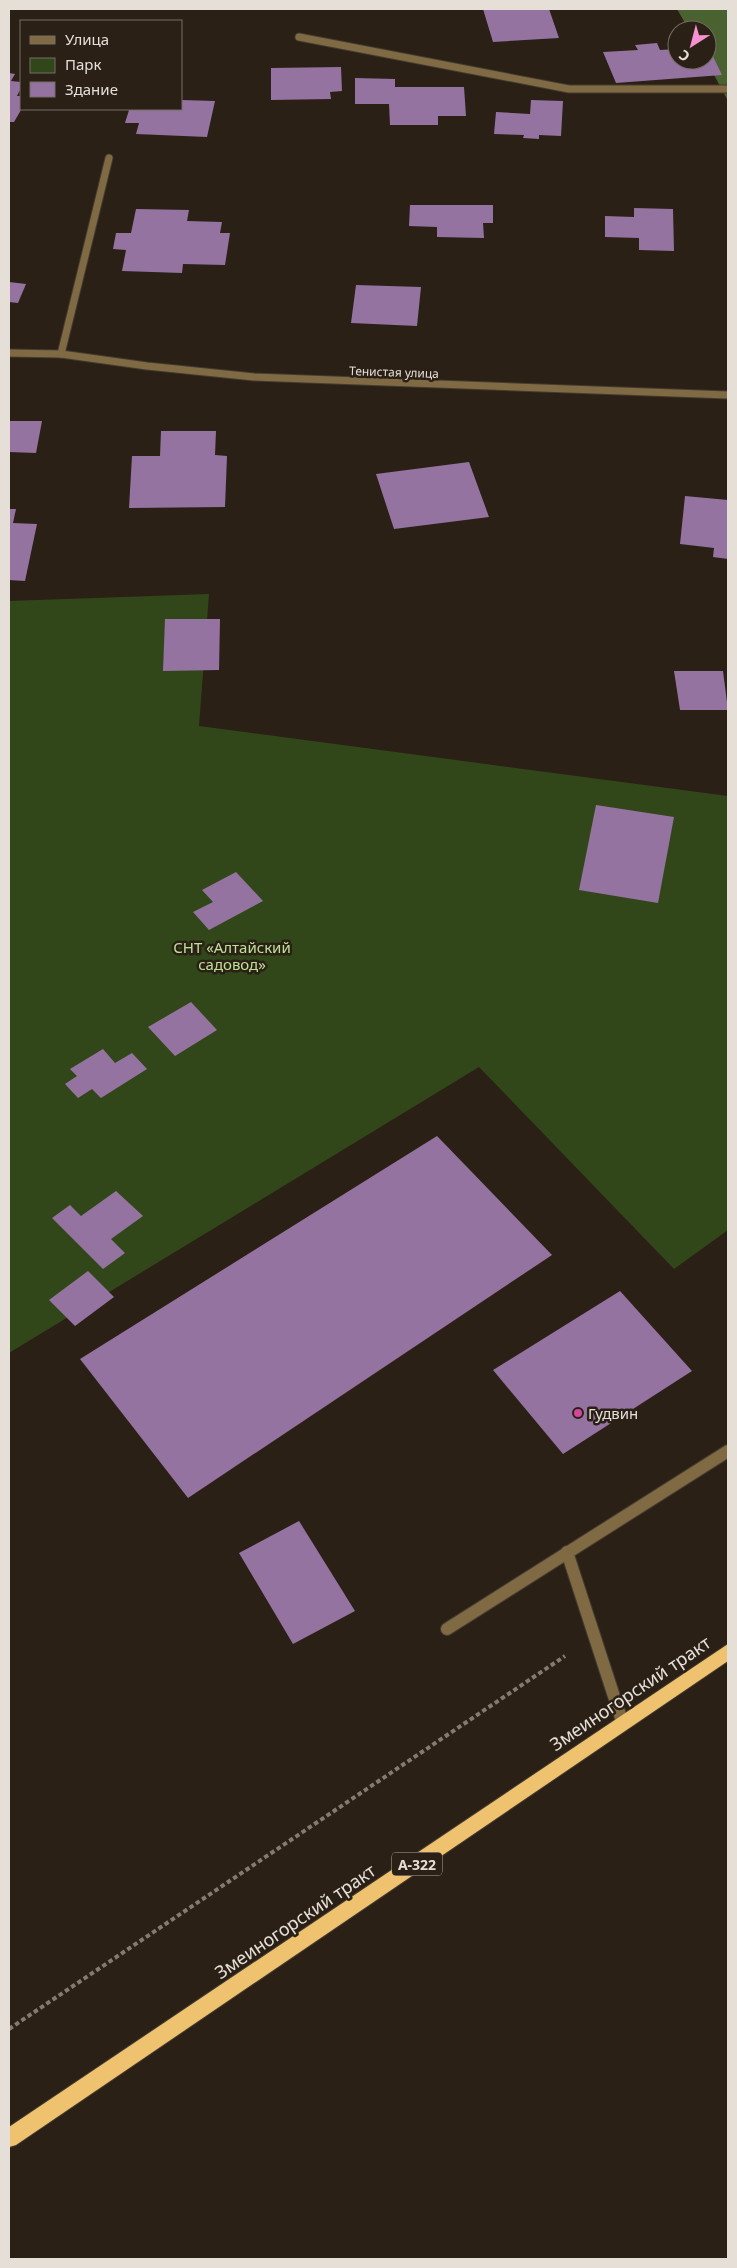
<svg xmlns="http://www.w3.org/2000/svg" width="737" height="2268" font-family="'Noto Sans',sans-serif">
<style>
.green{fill:#324719}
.forest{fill:#4a6130}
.building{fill:#9573a0}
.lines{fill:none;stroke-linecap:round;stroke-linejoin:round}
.service-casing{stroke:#443b31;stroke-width:14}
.minor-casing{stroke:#443b31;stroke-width:9}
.trunk-casing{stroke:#443b31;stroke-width:2}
.path{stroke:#837b72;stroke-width:4;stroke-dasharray:4.5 3;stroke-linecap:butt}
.service{stroke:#806a43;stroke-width:12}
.minor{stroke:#806a43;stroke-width:7}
.trunk{fill:#eec26e;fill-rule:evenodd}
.hotel-dot{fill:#d1479c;stroke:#2a2016;stroke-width:2}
.labels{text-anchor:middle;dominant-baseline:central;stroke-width:5;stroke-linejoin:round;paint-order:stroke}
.far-street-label{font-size:12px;fill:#e6dfd8;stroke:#2a2016}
.shield{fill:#2a2016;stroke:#aea69e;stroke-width:1}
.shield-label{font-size:14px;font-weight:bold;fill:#e6dfd8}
.park-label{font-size:15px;fill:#bce195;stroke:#2a2016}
.poi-label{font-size:15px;fill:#e6dfd8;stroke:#2a2016;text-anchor:start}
.near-street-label{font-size:18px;fill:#e6dfd8;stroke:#2a2016}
</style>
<rect width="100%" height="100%" fill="#2a2016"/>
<!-- green -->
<polygon class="green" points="209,594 199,726 728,796 728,1230 674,1269 479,1067 9,1353 9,601"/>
<!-- forest -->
<polygon class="forest" points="677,9 728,9 728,101 706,60 707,30 689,30"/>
<!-- building -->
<g class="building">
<polygon points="483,9 549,9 559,38 493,42"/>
<polygon points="657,43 660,50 677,49 677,60 707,60 707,44 722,75 616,83 603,52 638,50 635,45"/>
<polygon points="341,67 342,91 330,92 331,99 271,100 271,68"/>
<polygon points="9,73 15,74 11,81 21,82 21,88 17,96 21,96 21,110 14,122 9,122"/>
<polygon points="355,78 395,79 395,87 464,87 466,116 438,116 438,125 390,125 389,104 355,104"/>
<polygon points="181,100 215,101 207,137 136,134 139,123 125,123 129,110 181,109"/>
<polygon points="531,100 563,101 561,136 539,135 539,139 523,138 524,135 494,134 496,112 530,114"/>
<polygon points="410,205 493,205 493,223 483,223 484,238 437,237 437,227 409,226"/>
<polygon points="634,208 673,209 674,251 639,250 639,238 605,237 605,216 634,217"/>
<polygon points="136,209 189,210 187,221 222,222 220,233 230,233 225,265 183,264 182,273 122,271 126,250 113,249 116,233 131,233"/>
<polygon points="9,282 26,284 18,303 9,302"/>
<polygon points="356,285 421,287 417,326 351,323"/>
<polygon points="9,421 42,421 36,453 9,452"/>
<polygon points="161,431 216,431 215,455 227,456 225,507 129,508 132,456 160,456"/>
<polygon points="469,462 489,517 394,529 376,474"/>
<polygon points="685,496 728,500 728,559 713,557 714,548 680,544"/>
<polygon points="9,509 16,509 13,523 37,524 25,581 9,580"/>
<polygon points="165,619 220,619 219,670 163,671"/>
<polygon points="674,671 723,671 728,710 680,710"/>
<polygon points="596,805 674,817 658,903 579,890"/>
<polygon points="236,872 263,901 209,930 193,912 213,902 202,890"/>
<polygon points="191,1002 217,1030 175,1056 148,1027"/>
<polygon points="103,1049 115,1063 132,1053 147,1069 101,1098 92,1089 78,1098 65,1084 77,1076 70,1069"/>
<polygon points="437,1136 552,1255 188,1498 80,1359"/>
<polygon points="116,1191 143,1216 111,1239 125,1253 103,1269 52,1218 70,1205 81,1216"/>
<polygon points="88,1271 114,1297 75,1326 49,1300"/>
<polygon points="620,1291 692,1371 563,1454 493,1370"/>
<polygon points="299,1521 355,1611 293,1644 239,1553"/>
</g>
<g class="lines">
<!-- service casing -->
<g class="service-casing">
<g id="service">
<polyline points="567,1552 623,1724"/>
<polyline points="447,1629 728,1451"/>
</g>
</g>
<!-- minor casing -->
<g class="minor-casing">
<g id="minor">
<polyline points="299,37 569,89 728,89"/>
<polyline points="9,353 61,354 147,366 254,377 728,395"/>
<polyline points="61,354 109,158"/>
</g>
</g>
<!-- trunk casing -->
<g class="trunk-casing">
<polygon id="trunk" points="728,1644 728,1661 16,2145 9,2147 9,2127"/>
</g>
<!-- path -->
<polyline class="path" points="9,2029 565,1656"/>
<!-- service -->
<use href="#service" class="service"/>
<!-- minor -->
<use href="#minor" class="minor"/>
<!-- trunk -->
<use href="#trunk" class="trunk"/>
</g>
<!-- markers -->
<circle class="hotel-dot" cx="578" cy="1413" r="5"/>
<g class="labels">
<!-- far-street labels -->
<g class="far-street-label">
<text transform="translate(394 372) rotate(2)">Тенистая улица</text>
</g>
<!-- shield labels -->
<rect class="shield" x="392" y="1852.5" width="50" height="23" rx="4"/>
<g class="shield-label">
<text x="417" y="1864">А-322</text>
</g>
<!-- park labels -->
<g class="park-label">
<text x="232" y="947">СНТ «Алтайский<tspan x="232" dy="17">садовод»</tspan></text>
</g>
<!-- poi labels -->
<g class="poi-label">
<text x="588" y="1413">Гудвин</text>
</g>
<!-- near-street labels -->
<g class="near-street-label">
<text transform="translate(630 1693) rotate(-34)">Змеиногорский тракт</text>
<text transform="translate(295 1921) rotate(-34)">Змеиногорский тракт</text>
</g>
</g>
<!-- border -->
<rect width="737" height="2268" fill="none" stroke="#e6dfd8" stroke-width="20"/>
<!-- legend -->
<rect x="20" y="20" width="162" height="90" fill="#2a2016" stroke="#756c64"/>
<rect x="30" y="36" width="25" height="8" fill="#806a43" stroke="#756c64"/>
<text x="65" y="45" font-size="15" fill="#e6dfd8">Улица</text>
<rect x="30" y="58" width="25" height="15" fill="#324719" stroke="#756c64"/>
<text x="65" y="70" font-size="15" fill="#e6dfd8">Парк</text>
<rect x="30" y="82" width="25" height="15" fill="#9573a0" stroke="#756c64"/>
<text x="65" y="95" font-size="15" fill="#e6dfd8">Здание</text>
<!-- north arrow -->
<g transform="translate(692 45) rotate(216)"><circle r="24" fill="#2a2016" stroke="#756c64"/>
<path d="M0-4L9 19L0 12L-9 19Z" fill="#f690d0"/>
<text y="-8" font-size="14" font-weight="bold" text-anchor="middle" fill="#e6dfd8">С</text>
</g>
</svg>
